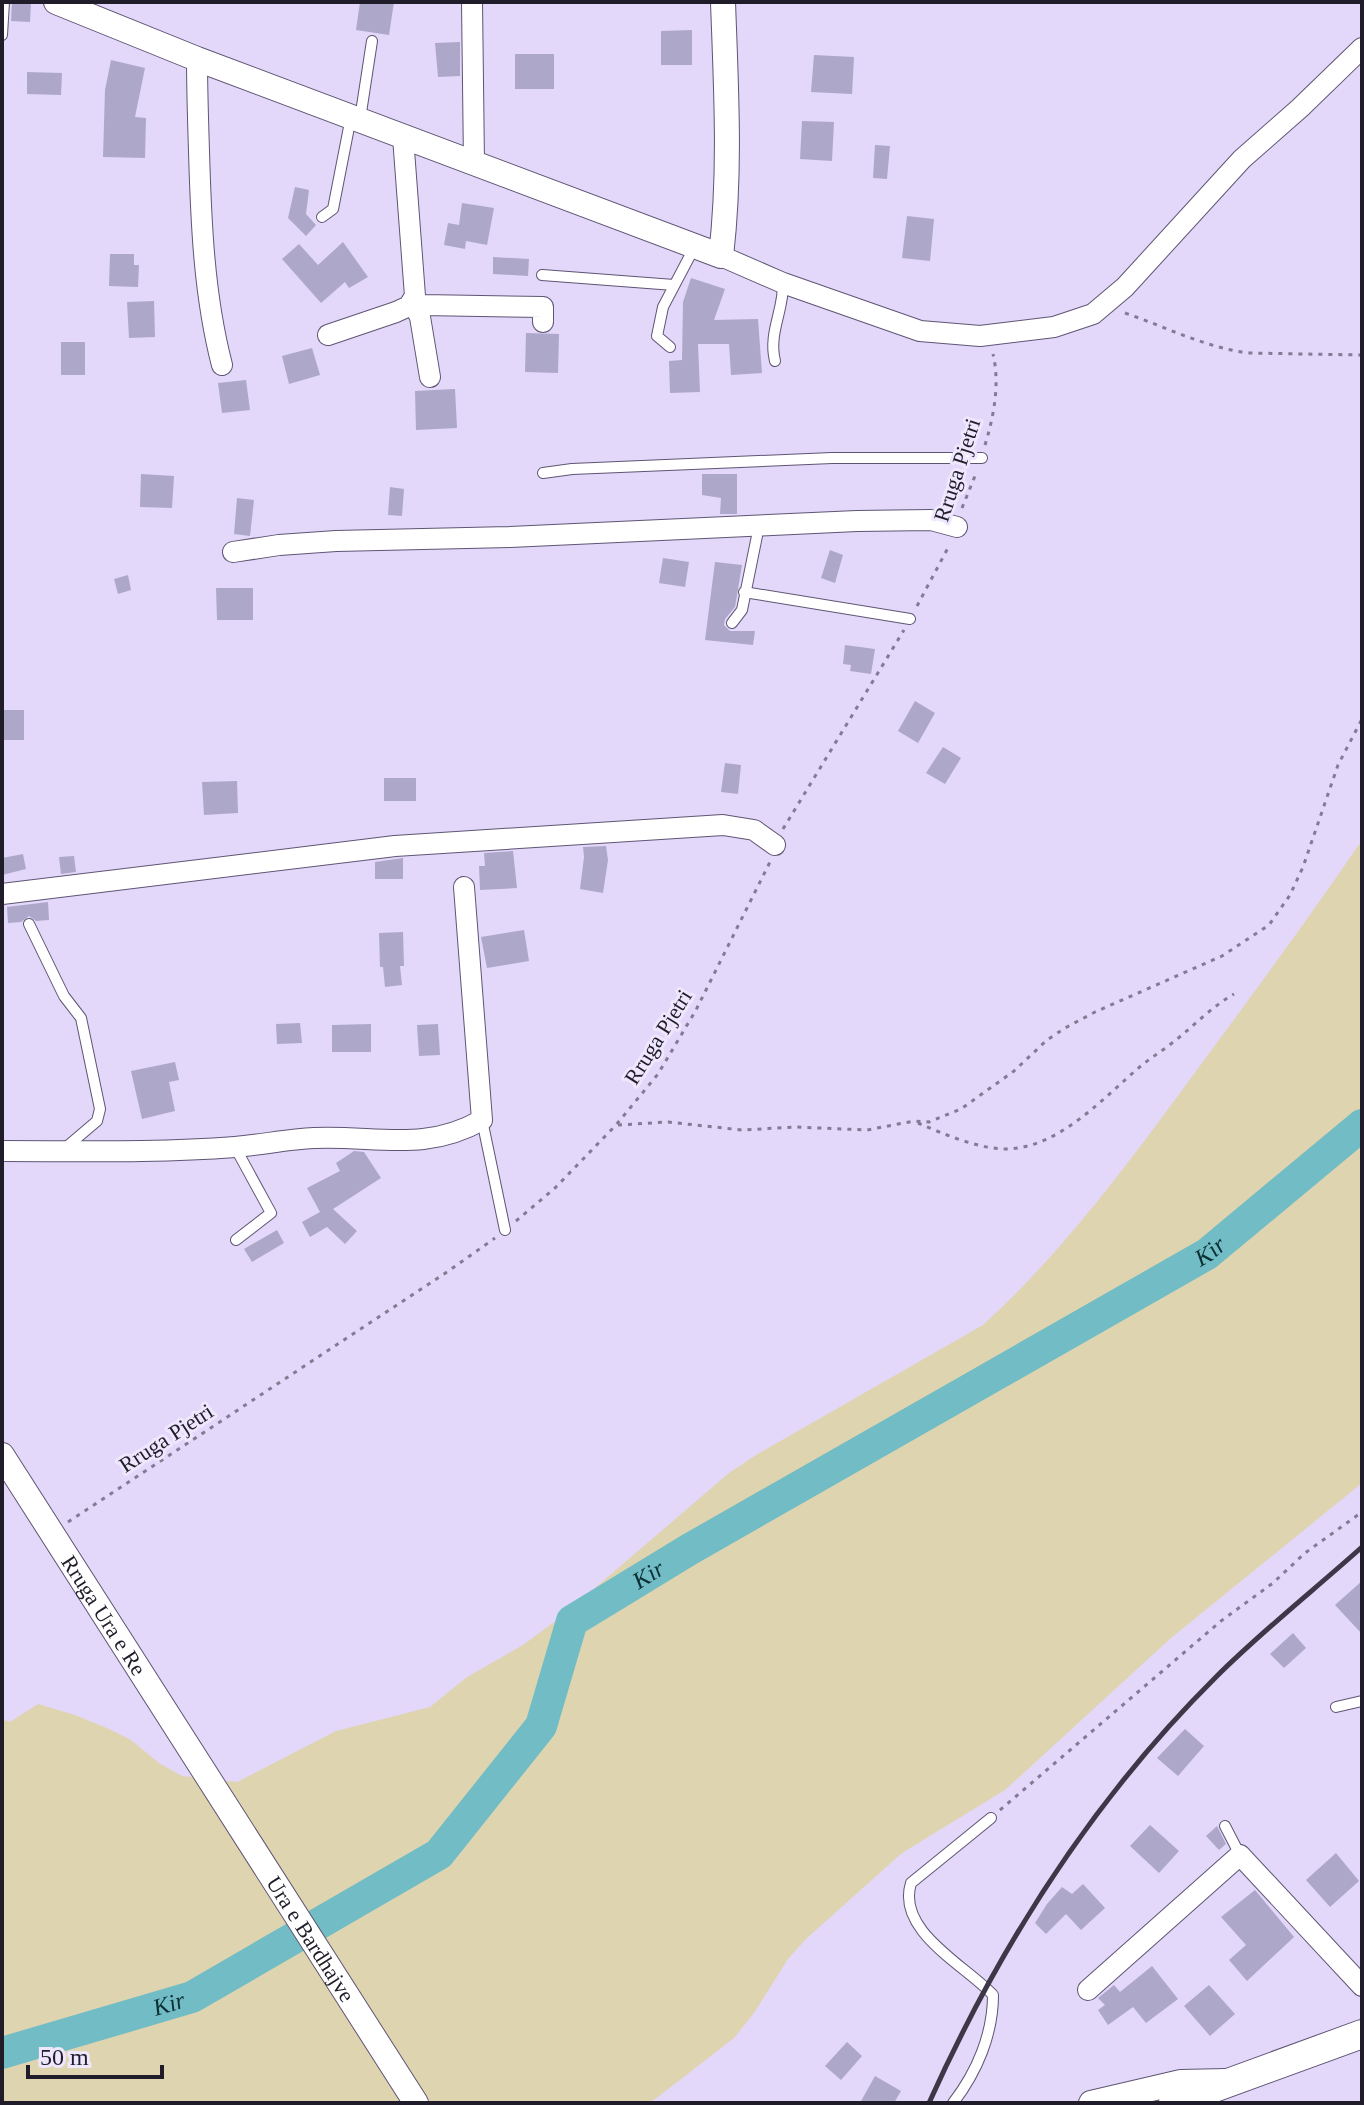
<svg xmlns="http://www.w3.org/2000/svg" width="1364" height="2105" font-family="'Times New Roman',serif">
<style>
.sand{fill:#ded5b0}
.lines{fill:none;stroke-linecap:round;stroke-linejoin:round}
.river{stroke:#72bcc5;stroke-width:32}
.building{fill:#ada8ca}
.service-casing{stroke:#5f5573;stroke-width:12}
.minor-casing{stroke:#5f5573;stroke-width:22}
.tertiary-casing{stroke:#5f5573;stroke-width:26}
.secondary-casing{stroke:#5f5573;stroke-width:30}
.path{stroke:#837b93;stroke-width:3;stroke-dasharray:4 6;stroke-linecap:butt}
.service{stroke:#fff;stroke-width:10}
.minor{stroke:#fff;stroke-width:20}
.tertiary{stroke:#fff;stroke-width:24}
.secondary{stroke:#fff;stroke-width:28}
.rail{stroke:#3d3747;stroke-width:5}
.labels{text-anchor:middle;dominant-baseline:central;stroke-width:6;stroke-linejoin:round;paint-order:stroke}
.street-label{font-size:22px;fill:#211c29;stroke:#eee7fd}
.water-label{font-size:24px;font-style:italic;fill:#0a3034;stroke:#eee7fd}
</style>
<rect width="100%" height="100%" fill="#e3d7fa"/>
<!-- sand -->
<path class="sand" d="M1362,840V1483L1171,1638L1005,1790L902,1853L807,1938L788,1959L754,2013L734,2038L654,2100L645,2103H2V1719L10,1722L38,1704L75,1715L109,1729L131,1740L159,1763L182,1776L237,1782L336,1731L430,1707L467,1677L523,1645L561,1617L729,1473L756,1455L983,1325C1063,1252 1127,1165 1191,1078C1249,999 1307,921 1362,840Z"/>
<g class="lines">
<!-- river -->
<path class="river" id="s1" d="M2,2053L192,1997L439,1854L541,1726L572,1621L690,1549L1207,1254L1362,1125"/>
</g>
<!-- building -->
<g class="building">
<polygon points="12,2 31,2 30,22 11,21"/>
<polygon points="360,2 394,2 389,35 356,30"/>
<polygon points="692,30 692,65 661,65 661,31"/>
<polygon points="460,42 460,76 438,77 435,43"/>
<rect x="515" y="54" width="39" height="35"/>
<polygon points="814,55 854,57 852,94 811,92"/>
<polygon points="111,60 145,68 135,117 146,118 145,158 103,157 105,90"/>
<polygon points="27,72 62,73 61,95 27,94"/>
<polygon points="802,121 834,122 832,161 800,159"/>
<polygon points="875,145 890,146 887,179 873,178"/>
<polygon points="295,187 309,190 306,214 316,225 306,236 288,218"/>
<polygon points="462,203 494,208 487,245 466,241 465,249 444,245 448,223 459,225"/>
<polygon points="907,216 934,219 930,261 902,258"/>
<polygon points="343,242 368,277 349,288 345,282 321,303 282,259 299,244 318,265"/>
<polygon points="110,254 134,254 134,265 139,265 138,287 109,286"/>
<polygon points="493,257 529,259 528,276 493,274"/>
<polygon points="691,278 725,289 714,320 758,319 762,373 731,375 729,344 698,344 700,392 670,393 669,361 682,360 683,302"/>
<polygon points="154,301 155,337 129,338 127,302"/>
<polygon points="526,333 559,334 558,373 525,372"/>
<rect x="61" y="342" width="24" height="33"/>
<polygon points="312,348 320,375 289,384 282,356"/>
<polygon points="246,380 250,410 222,413 218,383"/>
<polygon points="455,389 457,428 416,430 415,391"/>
<polygon points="141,474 174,476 172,508 140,507"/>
<polygon points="702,474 737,474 737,514 720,514 721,498 702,495"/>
<polygon points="390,487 404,489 402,516 388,515"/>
<polygon points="237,498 254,500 250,536 234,534"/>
<polygon points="830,550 843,555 835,583 821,578"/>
<polygon points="663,558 689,562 685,587 659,583"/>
<polygon points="715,562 742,565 735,607 725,619 724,625 730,631 755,631 753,645 705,640"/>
<polygon points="128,575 131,590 118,594 114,579"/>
<polygon points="216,588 253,588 253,620 217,620"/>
<polygon points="845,645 875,649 871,674 850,671 851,665 843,664"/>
<polygon points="915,701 935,713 918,743 898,731"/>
<rect x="2" y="710" width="22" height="30"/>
<polygon points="943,747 961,758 945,784 926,773"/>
<polygon points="725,763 741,765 738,794 721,792"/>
<rect x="384" y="778" width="32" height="23"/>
<polygon points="237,781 238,813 204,815 202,782"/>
<polygon points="606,846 608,860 603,893 580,889 584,857 583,847"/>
<polygon points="513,851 517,888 480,890 479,866 485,866 484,853"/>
<polygon points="23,854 26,869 2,875 2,858"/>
<polygon points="74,856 76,872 61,874 59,857"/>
<polygon points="403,858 403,879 375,879 375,862"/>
<polygon points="48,902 49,920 36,921 29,916 21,922 8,923 7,907"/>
<polygon points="524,930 529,961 487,968 481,937"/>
<polygon points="403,932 404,966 400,966 402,985 385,987 383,967 380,967 379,933"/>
<polygon points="300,1023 302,1043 277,1044 276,1024"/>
<polygon points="371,1024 371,1052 332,1052 332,1025"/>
<polygon points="438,1024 440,1055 419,1056 417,1025"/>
<polygon points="175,1062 179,1080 169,1082 175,1111 142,1119 131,1071"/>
<polygon points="354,1151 364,1152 381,1178 333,1209 357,1231 345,1244 327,1227 310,1237 302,1222 320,1212 307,1188 340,1171 336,1163"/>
<polygon points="277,1230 284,1243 252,1262 244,1249"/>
<polygon points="1362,1581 1362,1634 1335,1605"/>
<polygon points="1293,1633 1306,1648 1284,1668 1270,1654"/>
<polygon points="1185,1729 1204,1746 1178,1776 1157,1758"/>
<polygon points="1150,1825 1179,1851 1159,1873 1130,1846"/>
<polygon points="1217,1826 1226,1844 1219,1850 1206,1836"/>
<polygon points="1336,1853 1359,1881 1330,1907 1306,1880"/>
<polygon points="1083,1884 1105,1908 1081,1930 1066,1914 1046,1934 1035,1923 1047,1904 1062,1887 1072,1894"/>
<polygon points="1255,1890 1294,1937 1247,1981 1229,1960 1246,1945 1221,1917"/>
<polygon points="1152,1966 1178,1999 1146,2023 1133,2007 1108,2025 1098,2010 1105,2005 1098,1998 1114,1985 1120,1992"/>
<polygon points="1209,1985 1235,2014 1210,2036 1184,2006"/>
<polygon points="847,2042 862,2056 841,2080 825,2066"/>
<polygon points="875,2076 901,2091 894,2103 860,2103"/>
</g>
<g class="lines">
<!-- service casing -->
<g class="service-casing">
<g id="service">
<polyline points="2,35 4,2"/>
<polyline points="360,119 372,41"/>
<polyline points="322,217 333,209 351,117"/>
<polyline points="542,275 674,285"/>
<polyline points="670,347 657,336 663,307 694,248"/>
<path d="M775,361C768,333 784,310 783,283"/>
<polyline points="543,473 572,469 832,458 982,458"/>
<polyline points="744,592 910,619"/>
<polyline points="732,623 742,610 759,526"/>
<polyline points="29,924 64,996 81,1018 100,1109 97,1121 64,1149"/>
<polyline points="482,1120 505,1230"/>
<polyline points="235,1147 271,1213 236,1240"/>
<polyline points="1336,1707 1362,1701"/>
<polyline points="1225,1826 1240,1855"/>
<path d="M953,2103C977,2072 993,2034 993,1995C965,1965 896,1931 911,1883L991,1818"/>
</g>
</g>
<!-- minor casing -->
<g class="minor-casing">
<g id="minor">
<polyline points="472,2 474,164"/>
<path d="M197,59C197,89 198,120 199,151C201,222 204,296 222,365"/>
<polyline points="721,256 783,283 920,331 980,336 1054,327 1093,314 1125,287 1242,159 1300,108 1362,48"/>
<polyline points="328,335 396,312 409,306 415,296 403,137"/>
<polyline points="430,377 420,317 412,301 422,305 543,307 543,322"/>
<polyline points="233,552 279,545 336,541 510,537 857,521 931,520 957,527"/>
<polyline points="2,894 395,846 723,825 754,830 775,845"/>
<path d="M2,1151C79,1151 158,1153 235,1147C261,1145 288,1139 314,1138C375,1135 424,1153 482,1120L464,887"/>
<polyline points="1088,1990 1240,1855 1362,1986"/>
</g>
</g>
<!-- tertiary casing -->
<g class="tertiary-casing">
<g id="tertiary">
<path d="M56,2L197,59L721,256C731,171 726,87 723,2"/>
<path id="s2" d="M2,1455L416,2103"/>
<polyline points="1091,2103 1181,2082 1226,2081"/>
</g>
</g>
<!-- secondary casing -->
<g class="secondary-casing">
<polyline id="secondary" points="1173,2103 1362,2034"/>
</g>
<!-- path -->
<g class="path">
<path d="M1125,313C1166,327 1204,347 1248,353L1362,355"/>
<path d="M985,445C994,416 1000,383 993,354"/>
<polyline points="962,508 977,471"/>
<polyline points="917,606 949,546"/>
<polyline points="783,829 904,630"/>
<path d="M918,1123C944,1134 975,1148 1005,1149C1059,1149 1104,1097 1142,1065C1152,1057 1162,1051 1172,1043C1193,1027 1211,1007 1234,994"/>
<polyline points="618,1125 668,1122 742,1130 796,1127 867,1130 914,1121 929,1122 961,1109 1014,1071 1047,1040 1065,1028 1095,1012 1222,956 1269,925 1290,895 1303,867 1338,765 1362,719"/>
<polyline points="516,1221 555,1188 616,1125 658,1074 696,1010 770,862"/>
<polyline points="68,1522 447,1272 495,1238"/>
<polyline points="1000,1810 1221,1621 1273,1583 1305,1553 1362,1512"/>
</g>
<!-- service -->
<use href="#service" class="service"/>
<!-- minor -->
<use href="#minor" class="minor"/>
<!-- tertiary -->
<use href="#tertiary" class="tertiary"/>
<!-- secondary -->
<use href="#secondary" class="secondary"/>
<!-- rail -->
<path class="rail" d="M929,2103C1000,1945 1093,1799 1216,1677C1262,1631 1314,1590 1362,1547"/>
</g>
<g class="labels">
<!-- street labels -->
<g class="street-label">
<text transform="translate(957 470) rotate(-72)">Rruga Pjetri</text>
<text transform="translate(658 1037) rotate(-58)">Rruga Pjetri</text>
<text transform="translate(166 1438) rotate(-33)">Rruga Pjetri</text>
<text stroke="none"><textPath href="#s2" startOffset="190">Rruga Ura e Re</textPath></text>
<text stroke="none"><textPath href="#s2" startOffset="574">Ura e Bardhajve</textPath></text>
</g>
<!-- water labels -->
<g class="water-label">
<text stroke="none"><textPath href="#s1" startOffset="1494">Kir</textPath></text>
<text stroke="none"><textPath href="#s1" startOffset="846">Kir</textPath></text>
<text stroke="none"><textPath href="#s1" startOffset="174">Kir</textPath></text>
</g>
</g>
<!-- border -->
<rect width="1364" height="2105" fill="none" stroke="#211c29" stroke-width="8"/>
<!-- scale -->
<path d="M28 2065v12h134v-12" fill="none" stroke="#211c29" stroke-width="4"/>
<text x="40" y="2065" font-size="24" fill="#211c29" stroke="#eee7fd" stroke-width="6" paint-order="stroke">50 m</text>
</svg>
